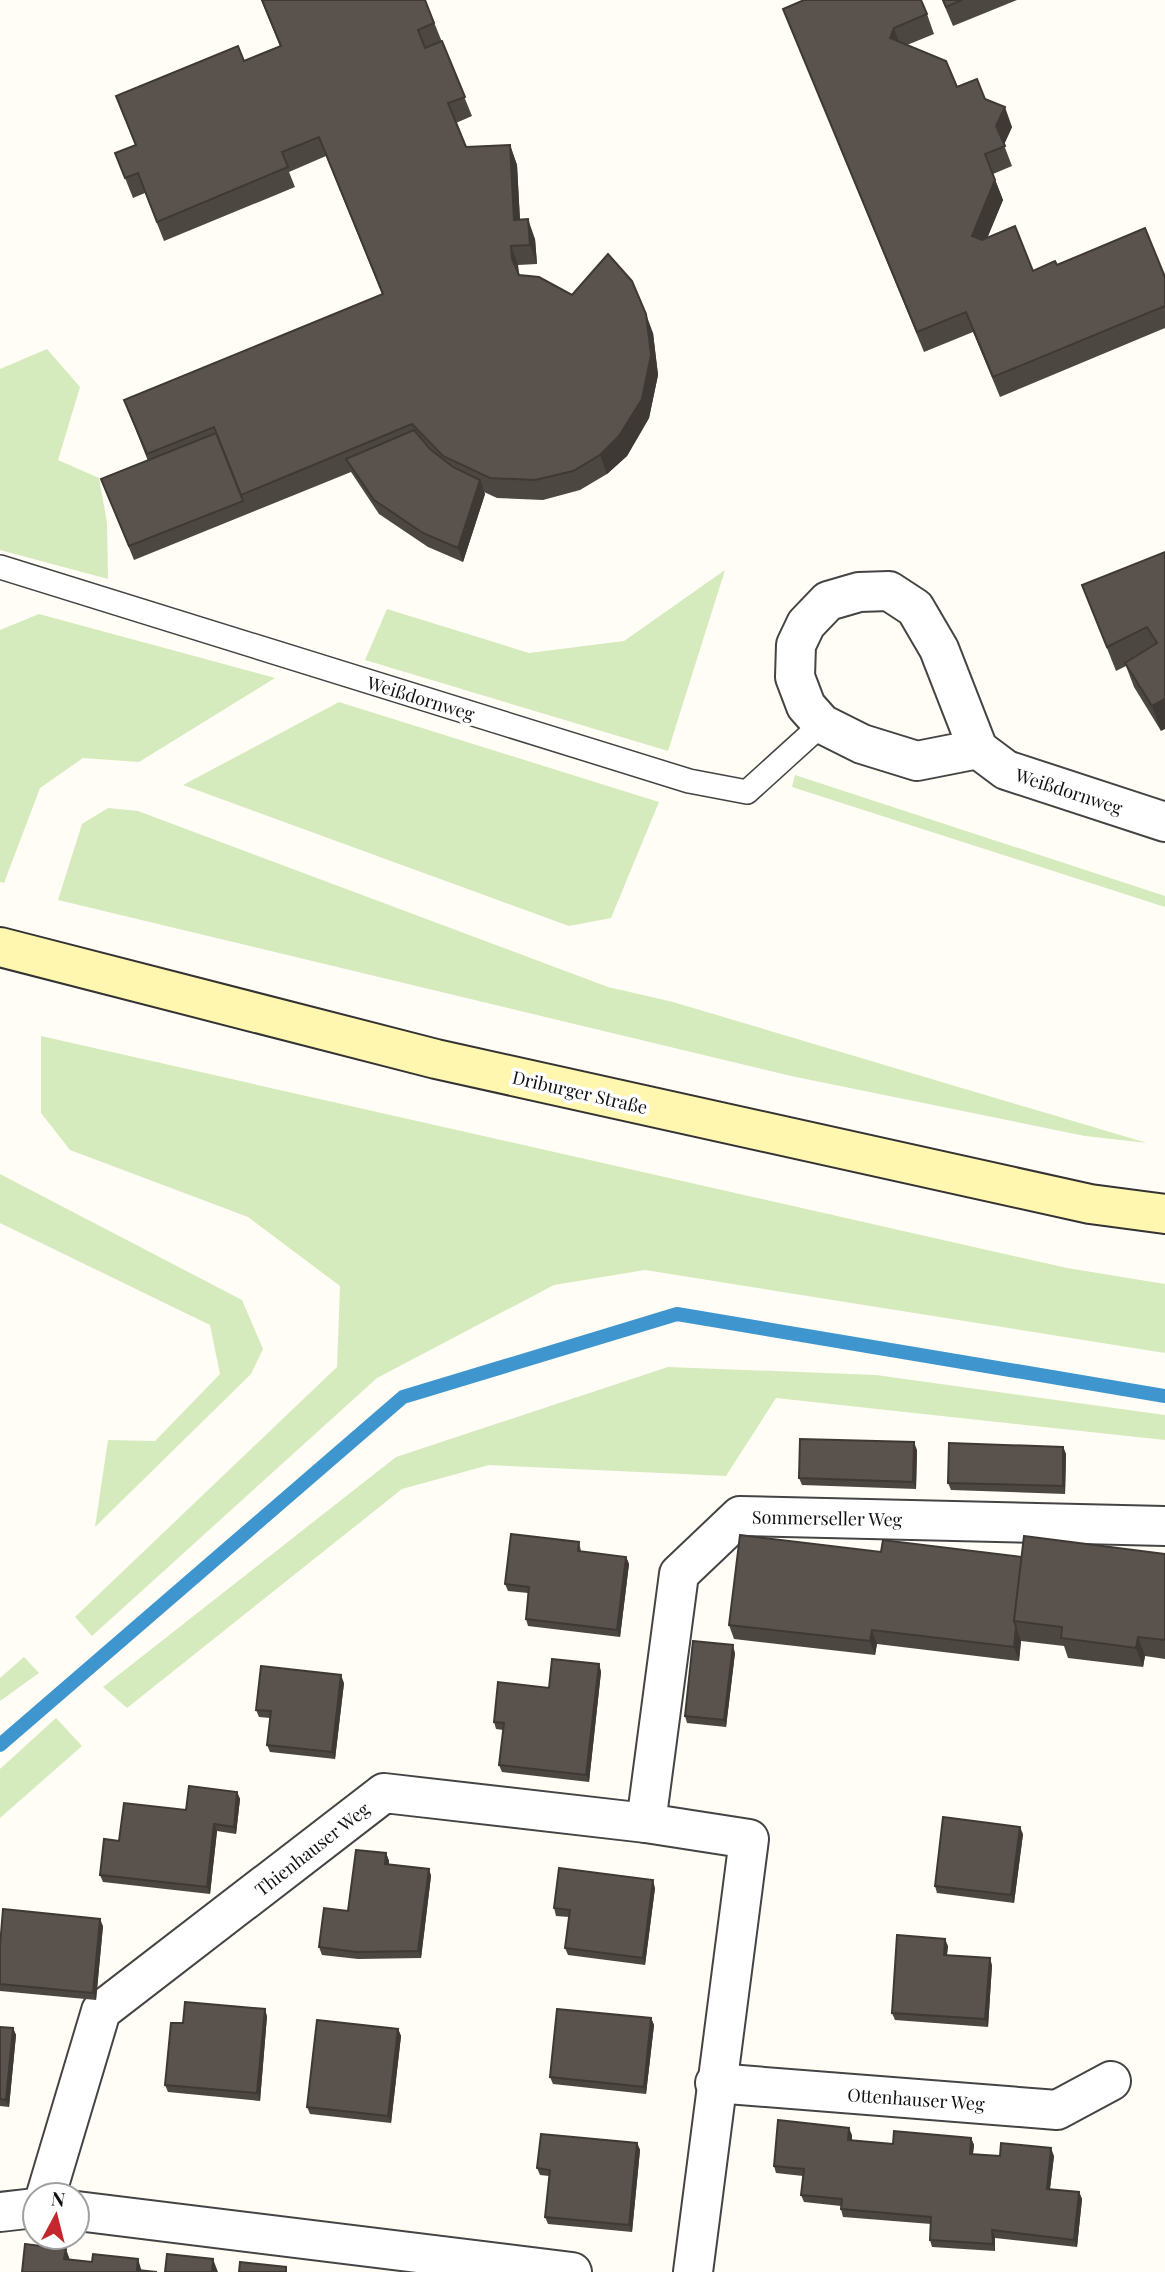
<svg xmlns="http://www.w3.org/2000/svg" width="1165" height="2272" font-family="'Playfair Display',serif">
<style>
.green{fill:#d5ebbd}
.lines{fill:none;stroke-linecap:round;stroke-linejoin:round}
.stream{stroke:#3f96cf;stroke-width:14}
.lane-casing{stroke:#444;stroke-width:26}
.street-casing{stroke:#444;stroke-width:42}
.secondary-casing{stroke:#333;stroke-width:42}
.lane{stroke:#fff;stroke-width:23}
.street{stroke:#fff;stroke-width:38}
.secondary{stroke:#fff6b0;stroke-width:38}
.wall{fill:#4d4742}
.shaded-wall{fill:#3f3936}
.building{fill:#5a524d;stroke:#3f3936;stroke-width:2}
.labels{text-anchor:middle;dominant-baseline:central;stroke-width:7;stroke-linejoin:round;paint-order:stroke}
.street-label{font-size:18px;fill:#111;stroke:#fff}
</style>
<rect width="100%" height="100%" fill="#fffdf5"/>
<!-- green -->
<g class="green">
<polygon points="47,349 80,387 58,460 99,478 107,523 108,579 0,550 0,369"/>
<polygon points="725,570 668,751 365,660 387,609 529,653 624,641"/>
<polygon points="39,614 275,678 139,762 83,758 40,788 4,883 0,882 0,630"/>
<polygon points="339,702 659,802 611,918 569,926 183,785"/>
<polygon points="795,775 1165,896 1165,907 792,787"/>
<polygon points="108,808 138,811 608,987 673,1002 1147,1143 1085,1136 791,1076 58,900 82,824"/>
<polygon points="41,1036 1067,1268 1165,1284 1165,1353 645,1270 554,1285 377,1378 92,1636 75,1617 337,1367 340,1286 248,1217 70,1150 41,1113"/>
<polygon points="0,1174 242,1300 263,1349 251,1374 95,1527 108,1440 155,1441 220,1374 210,1325 0,1223"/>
<polygon points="668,1367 876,1375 1165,1415 1165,1440 776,1398 726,1476 489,1465 402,1489 127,1708 103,1687 396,1457"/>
<polygon points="24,1657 39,1673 0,1701 0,1678"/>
<polygon points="56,1718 82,1746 0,1818 0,1769"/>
</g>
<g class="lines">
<!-- stream -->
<polyline class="stream" points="0,1745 403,1397 677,1314 1165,1396"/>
<!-- lane casing -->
<g class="lane-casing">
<polyline id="lane" points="0,567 689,781 747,792 822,724"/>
</g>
<!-- street casing -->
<g class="street-casing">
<g id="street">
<polyline points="978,749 917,761 862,744 822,724 806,706 795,677 796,645 806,624 828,601 859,592 889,591 915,608 939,649 978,749 1006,770 1165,822"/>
<polyline points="646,1823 679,1574 740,1516 1165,1526"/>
<polyline points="715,2083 1057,2110 1111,2081"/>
<polyline points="46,2195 101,2011 384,1793 646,1823 749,1839 693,2272"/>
<polyline points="77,2211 572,2272"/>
<polyline points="0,2212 35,2208"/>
</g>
</g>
<!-- secondary casing -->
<g class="secondary-casing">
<polyline id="secondary" points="0,947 436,1059 1090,1204 1165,1214"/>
</g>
<!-- lane -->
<use href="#lane" class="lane"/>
<!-- street -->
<use href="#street" class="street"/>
<!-- secondary -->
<use href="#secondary" class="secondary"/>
</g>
<!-- wall -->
<g class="wall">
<polygon points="261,0 425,0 472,116 456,123 466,147 510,145 517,165 520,220 535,239 537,264 518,265 519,275 572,295 653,333 658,375 649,418 627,456 607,474 580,490 543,500 497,498 484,492 485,494 463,562 428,547 379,514 351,472 134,560 101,479 148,461 124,400 382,294 326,156 289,172 295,187 164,241 145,193 133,198 115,153 135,145 116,96 244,61 280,46"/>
<polygon points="942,0 1017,0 953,26"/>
<polygon points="783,9 927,14 934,34 907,45 957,87 985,99 1012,127 1004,145 1012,166 993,174 1003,200 987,237 1033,271 1057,265 1165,277 1165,328 1000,397 973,332 924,352"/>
<polygon points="1165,552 1161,731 1134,687 1126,666 1116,671 1082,585"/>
<polygon points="1063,1447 1066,1454 1065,1494 951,1490 948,1483"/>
<polygon points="917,1450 916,1489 802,1485 799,1478"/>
<polygon points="579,1542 581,1551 626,1557 629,1564 620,1637 528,1626 526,1619 528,1593 508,1591 505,1584"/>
<polygon points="881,1552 1022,1557 1165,1554 1165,1659 1145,1656 1143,1667 1068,1658 1064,1646 1021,1641 1019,1661 877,1644 875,1655 734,1639 729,1625"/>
<polygon points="735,1653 726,1727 687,1723 685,1716"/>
<polygon points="599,1664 601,1672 589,1782 502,1772 499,1765 503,1730 496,1729 494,1722 549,1688"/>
<polygon points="344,1683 335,1759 270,1752 267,1745 270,1718 259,1717 256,1710"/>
<polygon points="237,1792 240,1799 236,1834 217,1831 210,1894 103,1882 100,1875 119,1841 186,1810"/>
<polygon points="1023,1834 1014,1903 937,1893 935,1886"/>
<polygon points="386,1853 389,1861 389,1864 429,1869 431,1876 421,1958 358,1959 322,1955 319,1947 348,1911"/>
<polygon points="655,1888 645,1965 568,1955 565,1948 569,1917 556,1916 554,1908"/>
<polygon points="103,1926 96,2000 0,1991 0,1946"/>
<polygon points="948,1946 947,1955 992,1965 988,2027 895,2020 892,2013"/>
<polygon points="267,2016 260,2101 168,2092 165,2085 183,2023"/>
<polygon points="651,2018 654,2025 646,2094 553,2084 550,2077"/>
<polygon points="0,2027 13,2028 16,2035 9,2107 0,2106"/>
<polygon points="398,2029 401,2036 391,2123 310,2114 307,2107"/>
<polygon points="852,2135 852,2140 893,2144 971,2138 974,2145 973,2154 1000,2156 1054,2156 1050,2189 1079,2192 1082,2199 1077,2247 995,2238 995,2251 932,2247 930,2240 931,2224 843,2217 841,2209 841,2206 804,2202 801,2195 803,2176 776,2173 774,2166"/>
<polygon points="637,2143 640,2150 632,2232 548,2224 545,2217 549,2176 540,2175 537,2168"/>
</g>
<!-- shaded-wall -->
<g class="shaded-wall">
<polygon points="894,28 901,48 890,38"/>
<polygon points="1005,107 1012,127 1003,146 996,126"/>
<polygon points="510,145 517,165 521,240 514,220"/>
<polygon points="995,180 1003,200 980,256 972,236"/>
<polygon points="528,219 535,239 537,264 530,245"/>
<polygon points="511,246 518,265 519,278 512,259"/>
<polygon points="646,314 653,333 658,375 649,418 627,456 607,474 600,455"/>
<polygon points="480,480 485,494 463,562 458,548"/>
<polygon points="1165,699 1165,729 1161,731 1152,706"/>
<polygon points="914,1442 917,1450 916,1489 913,1482"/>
<polygon points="1063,1447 1066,1454 1065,1494 1063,1486"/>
<polygon points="626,1557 629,1564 620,1637 617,1630"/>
<polygon points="1016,1627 1021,1641 1019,1661 1014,1647"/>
<polygon points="872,1630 877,1644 875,1655 870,1641"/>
<polygon points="1138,1637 1145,1656 1143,1667 1136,1648"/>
<polygon points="733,1645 735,1653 726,1727 724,1720"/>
<polygon points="599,1664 601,1672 589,1782 586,1775"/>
<polygon points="341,1675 344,1683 335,1759 332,1752"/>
<polygon points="237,1792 240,1799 236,1834 234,1827"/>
<polygon points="214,1824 217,1831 210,1894 207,1887"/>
<polygon points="1020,1827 1023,1834 1014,1903 1011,1895"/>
<polygon points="386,1853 389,1861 388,1871 385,1864"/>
<polygon points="429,1869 431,1876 421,1958 418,1951"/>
<polygon points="653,1880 655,1888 645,1965 643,1958"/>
<polygon points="100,1919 103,1926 96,2000 93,1993"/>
<polygon points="945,1939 948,1946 946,1962 944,1955"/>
<polygon points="990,1958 992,1965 988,2027 985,2019"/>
<polygon points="265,2009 267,2016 260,2101 257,2093"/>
<polygon points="651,2018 654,2025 646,2094 644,2087"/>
<polygon points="13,2028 16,2035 9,2107 6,2100"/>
<polygon points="398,2029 401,2036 391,2123 388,2116"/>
<polygon points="849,2128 852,2135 851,2147 848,2140"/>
<polygon points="971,2138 974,2145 972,2161 970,2154"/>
<polygon points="637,2143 640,2150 632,2232 629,2225"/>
<polygon points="1051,2148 1054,2156 1049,2196 1047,2189"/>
<polygon points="1079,2192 1082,2199 1077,2247 1074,2240"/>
<polygon points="992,2230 995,2238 995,2251 993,2244"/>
<polygon points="66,2249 71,2263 64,2259"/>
<polygon points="138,2259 142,2272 137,2270"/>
<polygon points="213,2259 218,2272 212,2272"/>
</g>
<!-- building -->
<g class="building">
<polygon points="262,0 425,0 434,23 418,30 425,48 442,41 465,97 448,103 466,147 510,145 514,220 528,219 530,245 511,246 512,259 519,275 539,277 572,295 608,254 632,281 646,314 651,355 642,399 619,436 600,455 573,471 535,480 490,478 443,456 412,424 241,495 214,427 147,454 124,400 383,294 319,137 282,152 288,167 157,222 138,173 125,178 115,153 136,145 116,96 238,46 244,61 281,46"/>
<polygon points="804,0 921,0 927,14 894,28 890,38 946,61 957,87 977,79 985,99 1005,107 996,126 1005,146 985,154 995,180 972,236 982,240 1015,226 1033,271 1055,261 1057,265 1145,228 1165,277 1165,306 993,377 966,312 917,332 783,9"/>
<polygon points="943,0 962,0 946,7"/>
<polygon points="414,430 430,449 453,467 480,480 458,548 423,533 374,500 346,459"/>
<polygon points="216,433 243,501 129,546 101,479"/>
<polygon points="1165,552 1165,699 1152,706 1125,663 1157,643 1147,627 1107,647 1082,585"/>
<polygon points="800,1439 914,1442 913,1482 799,1478"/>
<polygon points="949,1443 1063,1447 1063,1486 948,1483"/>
<polygon points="511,1534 579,1542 578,1551 626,1557 617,1630 526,1619 529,1587 505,1584"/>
<polygon points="740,1535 881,1552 883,1540 1022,1557 1014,1621 1016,1627 1014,1647 872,1630 870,1641 729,1625"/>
<polygon points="1024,1536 1165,1554 1165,1640 1138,1637 1136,1648 1061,1638 1062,1627 1014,1621"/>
<polygon points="693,1641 733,1645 724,1720 685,1716"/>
<polygon points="552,1659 599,1664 586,1775 499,1765 504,1723 494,1722 498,1682 549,1688"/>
<polygon points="261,1666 341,1675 332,1752 267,1745 271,1711 256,1710"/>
<polygon points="189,1786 237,1792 234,1827 214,1824 207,1887 100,1875 104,1839 119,1841 124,1803 186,1810"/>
<polygon points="943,1817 1020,1827 1011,1895 935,1886"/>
<polygon points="356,1850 386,1853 385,1864 429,1869 418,1951 356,1952 319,1947 324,1908 348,1911"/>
<polygon points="559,1868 653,1880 643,1958 565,1948 570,1910 554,1908"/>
<polygon points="3,1909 100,1919 93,1993 0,1984 0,1946"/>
<polygon points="897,1935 945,1939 944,1955 990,1958 985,2019 892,2013"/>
<polygon points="185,2002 265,2009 257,2093 165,2085 171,2023 183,2023"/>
<polygon points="557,2009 651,2018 644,2087 550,2077"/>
<polygon points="317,2020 398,2029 388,2116 307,2107"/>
<polygon points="0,2027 13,2028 6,2100 0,2099"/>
<polygon points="778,2120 849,2128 848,2140 893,2144 894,2131 971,2138 970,2154 1000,2156 1001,2143 1051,2148 1047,2189 1079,2192 1074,2240 992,2230 993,2244 930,2240 931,2217 841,2209 842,2199 801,2195 804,2169 774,2166"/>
<polygon points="541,2134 637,2143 629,2225 545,2217 550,2170 537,2168"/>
<polygon points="25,2244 66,2249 64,2259 92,2262 93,2254 138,2259 137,2270 157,2272 22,2272"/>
<polygon points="167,2254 213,2259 212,2272 216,2272 165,2272"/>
<polygon points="240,2262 286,2267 286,2272 239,2272"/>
</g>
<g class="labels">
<!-- street labels -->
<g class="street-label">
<text transform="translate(421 698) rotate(17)">Weißdornweg</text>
<text transform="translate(1069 791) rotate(18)">Weißdornweg</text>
<text transform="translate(580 1092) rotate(13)">Driburger Straße</text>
<text transform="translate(827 1518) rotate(1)">Sommerseller Weg</text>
<text transform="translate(312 1849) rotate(-38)">Thienhauser Weg</text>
<text transform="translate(916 2099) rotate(4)">Ottenhauser Weg</text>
</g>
</g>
<!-- north arrow -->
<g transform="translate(56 2216) rotate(7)"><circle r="33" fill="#ffffff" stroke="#a0a0a0" stroke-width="2"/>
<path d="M0-5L12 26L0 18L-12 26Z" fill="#c4262e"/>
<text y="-10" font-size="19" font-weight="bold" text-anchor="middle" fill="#111111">N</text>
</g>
</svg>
